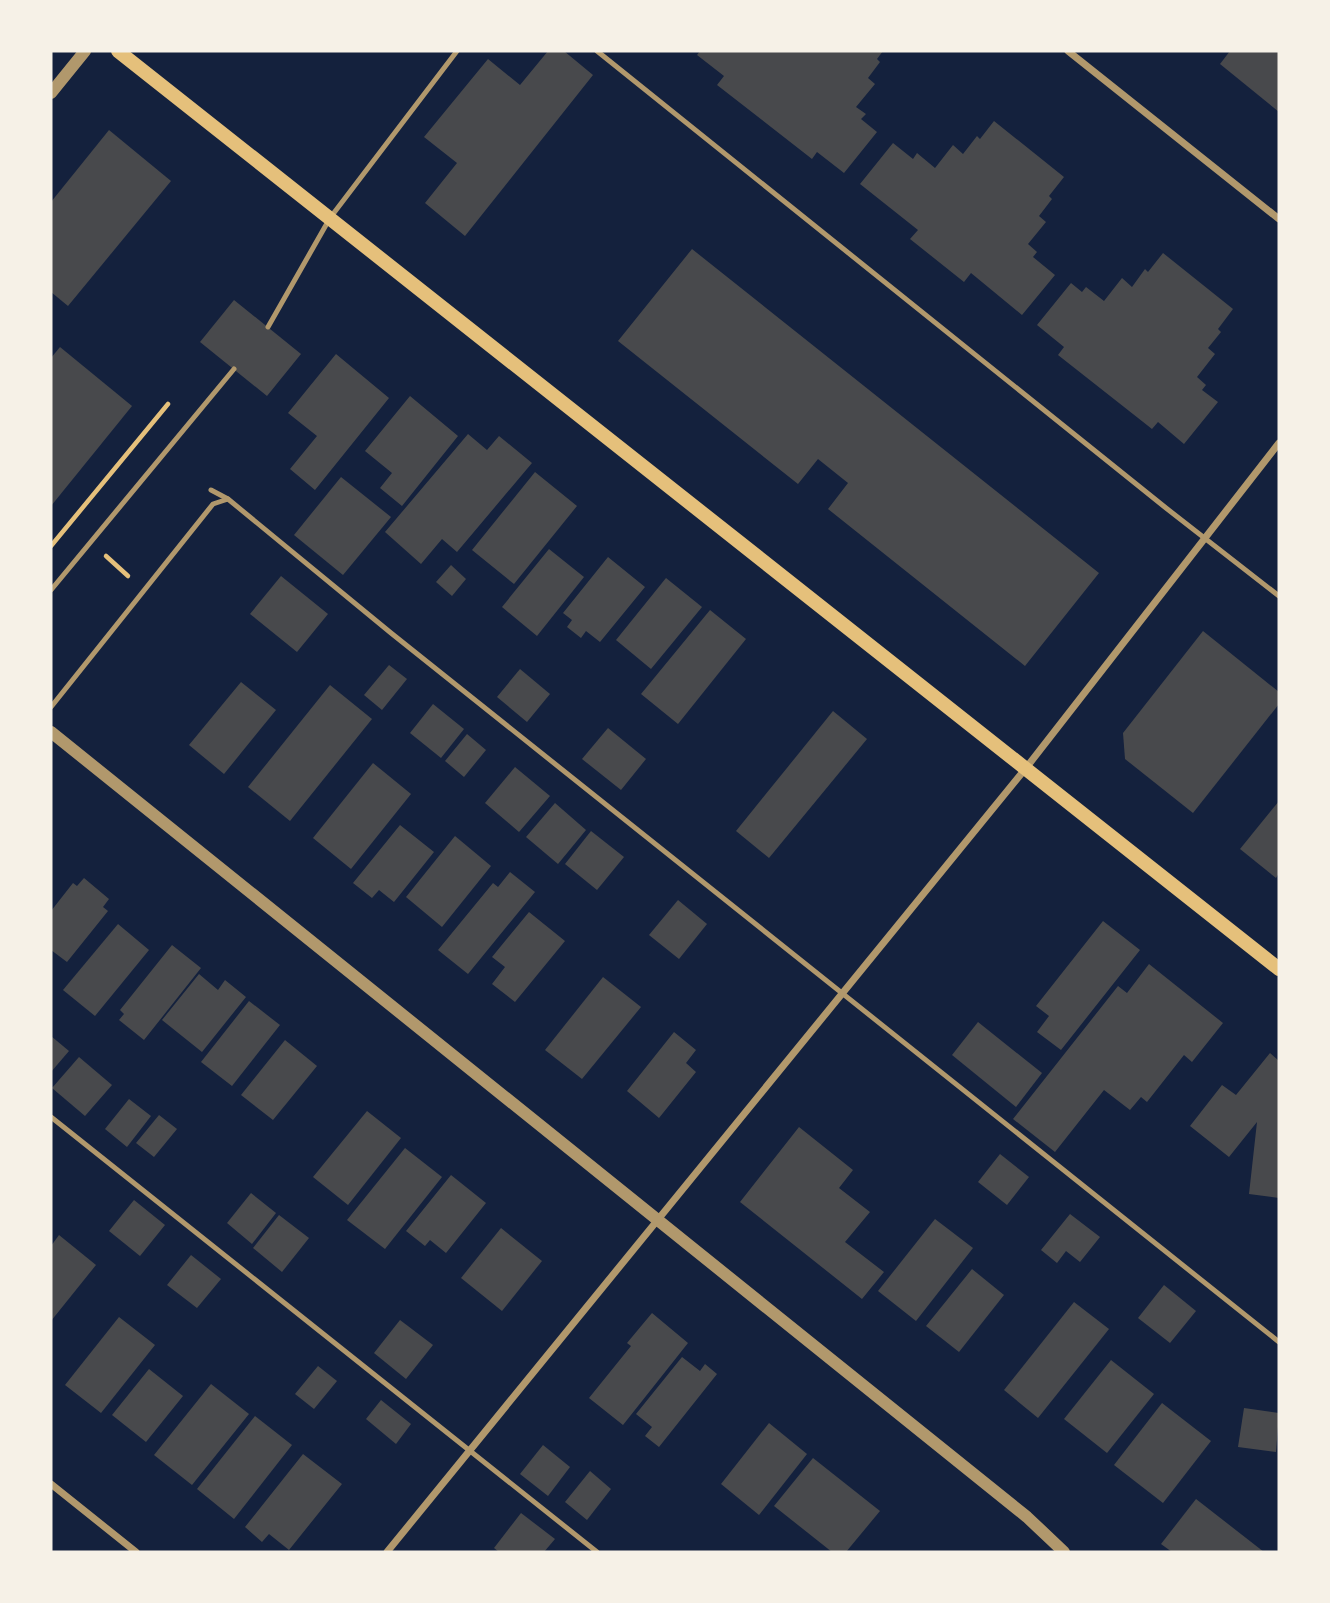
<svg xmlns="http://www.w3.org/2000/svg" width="1330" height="1603" font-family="Spectral,serif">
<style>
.building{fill:#48494c}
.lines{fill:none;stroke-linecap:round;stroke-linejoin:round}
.path{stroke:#e5c07b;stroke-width:4.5}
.service{stroke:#b1986c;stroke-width:5}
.minor{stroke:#b1986c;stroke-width:7}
.tertiary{stroke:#b1986c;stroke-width:12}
.secondary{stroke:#e5c07b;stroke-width:14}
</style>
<rect width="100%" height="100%" fill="#14213d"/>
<!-- building -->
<g class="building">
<polygon points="548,51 564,51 593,75 465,236 425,203 457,163 424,137 488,59 520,85"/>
<polygon points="700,51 883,51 877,59 880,62 868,78 875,84 856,107 866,114 861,119 877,132 844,173 817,152 812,159 717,85 724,76 697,55"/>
<polygon points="1230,51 1279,51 1279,112 1220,64"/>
<polygon points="994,121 1064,177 1049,196 1052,199 1039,216 1046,222 1028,244 1037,252 1033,257 1055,275 1022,315 971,273 964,282 910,239 918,230 860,184 893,143 913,159 917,153 935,168 953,145 963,154 977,136 980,139"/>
<polygon points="109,130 171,181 68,306 51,292 51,202"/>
<polygon points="692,249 1099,573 1025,666 828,509 848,483 818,459 798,484 618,341"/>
<polygon points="1163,253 1233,309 1218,329 1221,332 1208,348 1215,354 1197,377 1206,385 1202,390 1218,402 1184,444 1158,422 1152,429 1058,355 1064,347 1037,325 1071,283 1082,292 1086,287 1104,301 1122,278 1132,287 1145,269 1148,272"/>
<polygon points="234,300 301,354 267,396 200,342"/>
<polygon points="60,347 132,406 51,506 51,358"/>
<polygon points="336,354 389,398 315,490 290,469 317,436 288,413"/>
<polygon points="410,396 458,436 402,506 380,488 392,473 365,451"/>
<polygon points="468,434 487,450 499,436 532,463 457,552 442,539 421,564 385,532"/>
<polygon points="535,472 577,506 514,584 472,550"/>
<polygon points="341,477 391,517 343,575 294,535"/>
<polygon points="549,549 584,577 537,636 502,607"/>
<polygon points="608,557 645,587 600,642 586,631 581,638 567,627 572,620 563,613"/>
<polygon points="451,565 466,579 452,596 436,582"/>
<polygon points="281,576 328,614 297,652 250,614"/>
<polygon points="666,578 702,607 651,669 616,640"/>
<polygon points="710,610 746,639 678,724 641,694"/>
<polygon points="1203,631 1279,692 1279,704 1193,813 1125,759 1123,733"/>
<polygon points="389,665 407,679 382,710 364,695"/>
<polygon points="520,669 550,694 527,722 497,697"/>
<polygon points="241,682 276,710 224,774 189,745"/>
<polygon points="330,685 372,719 290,821 248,787"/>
<polygon points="433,704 464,729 441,758 410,733"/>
<polygon points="833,711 867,739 769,858 736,831"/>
<polygon points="608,728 646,759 621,790 582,759"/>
<polygon points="467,734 486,750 464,777 445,761"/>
<polygon points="373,763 411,794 351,869 313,838"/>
<polygon points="515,767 550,796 519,832 485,803"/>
<polygon points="1279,801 1279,873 1276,878 1240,849"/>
<polygon points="555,803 586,830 558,864 526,837"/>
<polygon points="400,825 434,852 394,902 379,890 372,898 353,883"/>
<polygon points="591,831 624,857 597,890 565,864"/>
<polygon points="455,836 491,866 442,927 406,897"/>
<polygon points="510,872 535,892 468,974 438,950 493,883 498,887"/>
<polygon points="84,878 109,899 103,907 108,911 67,962 51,950 51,911 73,883 77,886"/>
<polygon points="678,900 707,924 679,959 649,935"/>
<polygon points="529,912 565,941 515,1002 492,984 505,967 492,957"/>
<polygon points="1103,921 1140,950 1061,1050 1037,1032 1049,1016 1036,1006"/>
<polygon points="118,924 149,950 95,1016 63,990"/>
<polygon points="172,945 201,968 144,1040 119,1020 124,1014 120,1010"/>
<polygon points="1149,964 1223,1023 1192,1062 1184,1055 1147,1102 1141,1097 1130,1110 1104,1090 1055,1152 1013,1119 1118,986 1127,993"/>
<polygon points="199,974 218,990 225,980 246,997 202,1052 162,1020"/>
<polygon points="603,977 641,1007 582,1079 545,1050"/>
<polygon points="249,1001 280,1025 232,1086 201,1062"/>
<polygon points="978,1022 1042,1073 1016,1107 952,1055"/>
<polygon points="674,1032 696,1050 686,1063 696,1072 659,1118 627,1091"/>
<polygon points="51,1036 69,1051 51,1072"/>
<polygon points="285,1040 317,1066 273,1120 241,1095"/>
<polygon points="1270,1053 1279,1061 1279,1198 1249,1194 1257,1122 1229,1157 1190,1126 1222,1085 1236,1095"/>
<polygon points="79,1057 112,1085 85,1116 52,1088"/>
<polygon points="129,1099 151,1116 127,1147 105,1129"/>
<polygon points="367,1111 401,1138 348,1205 313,1177"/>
<polygon points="159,1115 177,1129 154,1157 136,1143"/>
<polygon points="799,1127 853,1170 839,1188 870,1212 845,1242 884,1272 862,1299 740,1202"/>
<polygon points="405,1148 442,1177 385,1249 347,1220"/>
<polygon points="1000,1154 1029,1177 1007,1205 978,1182"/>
<polygon points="451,1175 486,1203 446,1253 430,1240 425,1246 406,1231"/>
<polygon points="251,1193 276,1213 252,1244 227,1223"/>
<polygon points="134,1200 165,1225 140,1256 109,1231"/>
<polygon points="1070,1214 1100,1237 1080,1262 1066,1251 1057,1263 1041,1250"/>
<polygon points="279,1215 309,1238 282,1272 253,1248"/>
<polygon points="935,1219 973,1248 916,1321 878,1291"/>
<polygon points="501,1228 542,1261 502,1311 461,1278"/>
<polygon points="59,1235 96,1265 51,1321 51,1246"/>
<polygon points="191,1255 221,1279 197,1308 167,1285"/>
<polygon points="972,1269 1004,1295 959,1352 926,1326"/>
<polygon points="1164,1285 1196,1311 1170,1343 1138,1318"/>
<polygon points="1074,1302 1109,1329 1038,1418 1004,1390"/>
<polygon points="652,1313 688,1343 623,1425 589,1398 631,1346 627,1343"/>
<polygon points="119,1317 155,1345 101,1413 65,1385"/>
<polygon points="400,1320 433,1345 406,1379 374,1353"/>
<polygon points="682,1357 700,1371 705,1364 717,1374 659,1447 645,1436 652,1427 636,1414"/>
<polygon points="1111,1360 1154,1394 1107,1453 1064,1419"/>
<polygon points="318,1366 337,1381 314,1409 295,1394"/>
<polygon points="149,1369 183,1396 146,1442 112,1415"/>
<polygon points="211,1384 249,1414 192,1485 154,1455"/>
<polygon points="381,1400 411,1424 396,1444 366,1419"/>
<polygon points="1162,1403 1211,1441 1163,1503 1114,1465"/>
<polygon points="1244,1408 1279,1413 1276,1452 1238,1447"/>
<polygon points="255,1416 292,1445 234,1519 197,1489"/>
<polygon points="769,1423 807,1454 759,1515 721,1484"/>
<polygon points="543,1445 570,1467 548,1496 520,1474"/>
<polygon points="303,1454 342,1484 289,1550 269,1534 262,1542 245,1527"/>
<polygon points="813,1458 880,1511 846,1552 832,1552 774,1506"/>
<polygon points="590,1471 611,1489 587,1520 565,1502"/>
<polygon points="1196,1499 1264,1552 1172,1552 1161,1544"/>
<polygon points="521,1513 555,1539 544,1552 499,1552 494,1548"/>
</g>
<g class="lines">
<!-- path -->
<g class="path">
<polyline points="51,546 168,404"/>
<polyline points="106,556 128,576"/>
</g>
<!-- service -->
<g class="service">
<polyline points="597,51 1166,508 1279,596"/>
<polyline points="268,327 330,218 457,51"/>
<polyline points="211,490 228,499 391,633 1279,1342"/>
<polyline points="51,590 234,369"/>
<polyline points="51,707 213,504 228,499"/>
<polyline points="51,1117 597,1552"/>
</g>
<!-- minor -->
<g class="minor">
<polyline points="1068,51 1279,219"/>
<polyline points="51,1484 136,1552"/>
<polyline points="387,1552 1026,768 1279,443"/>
</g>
<!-- tertiary -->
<g class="tertiary">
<polyline points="51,93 85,51"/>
<polyline points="51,732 1027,1517 1064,1552"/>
</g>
<!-- secondary -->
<polyline class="secondary" points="118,51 1279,969"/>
</g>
<!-- border -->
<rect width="1330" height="1603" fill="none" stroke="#f6f1e7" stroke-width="105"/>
</svg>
